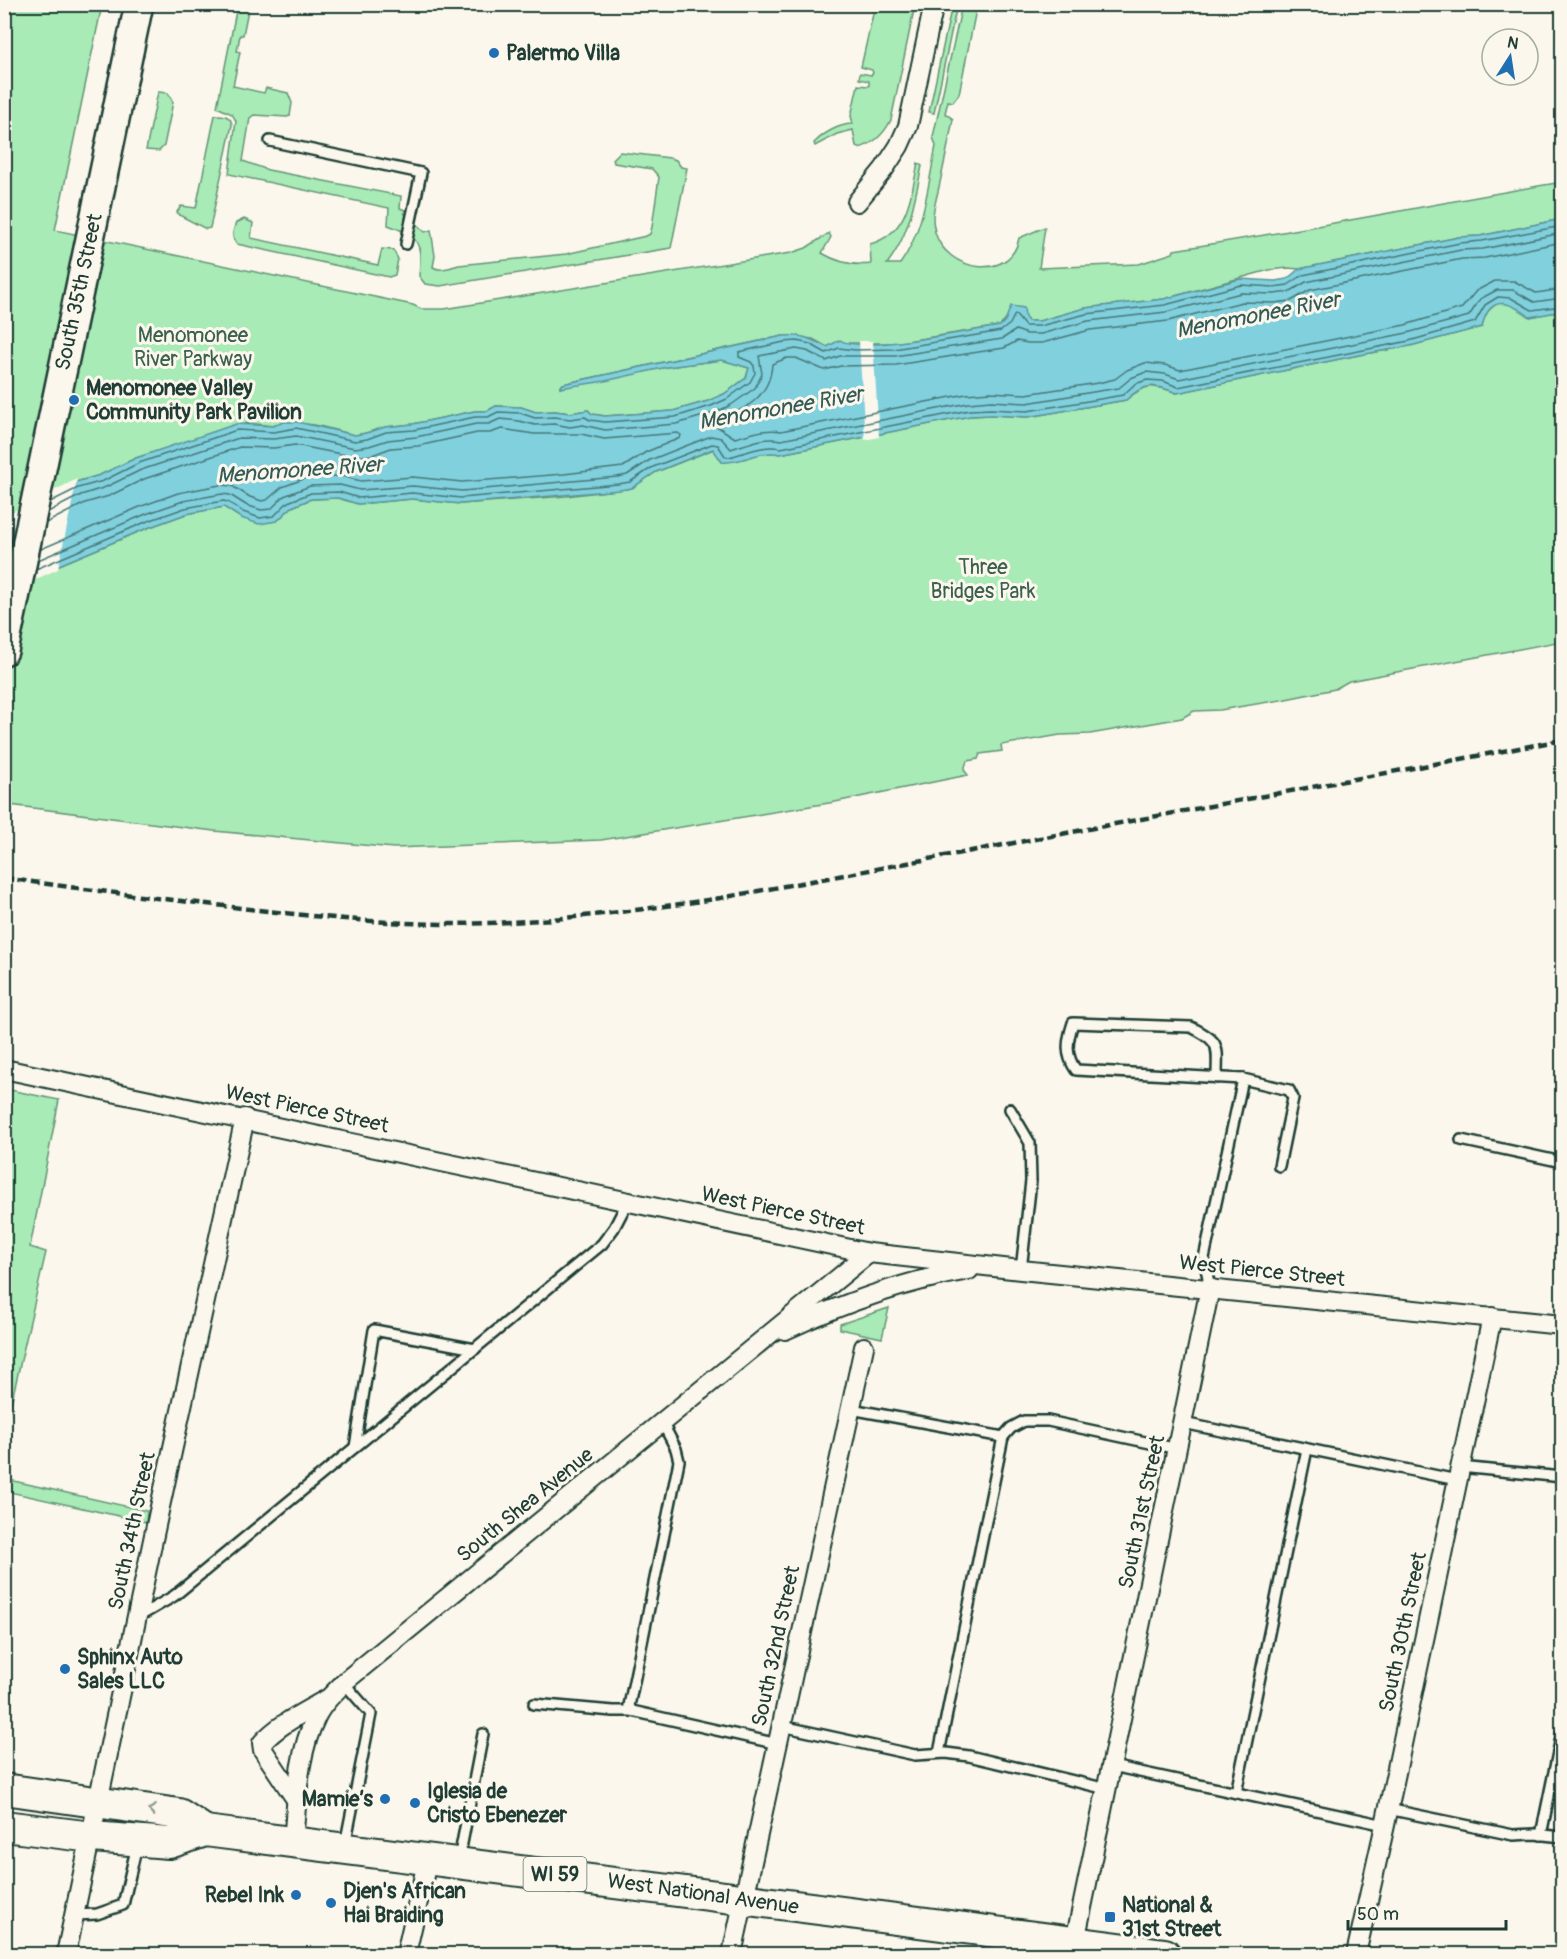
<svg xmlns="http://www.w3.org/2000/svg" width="1567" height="1959" font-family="Pangolin,sans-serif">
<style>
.green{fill:#a8ebb6;stroke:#649475;stroke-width:1.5}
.water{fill:#81d0dd;stroke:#5a9599;stroke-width:1.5}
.pier{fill:#fbf7ec}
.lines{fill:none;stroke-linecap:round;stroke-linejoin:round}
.shore{stroke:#467878;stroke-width:1.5}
.service-casing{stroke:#1f3d34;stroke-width:14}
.minor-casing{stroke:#1f3d34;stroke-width:22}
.secondary-casing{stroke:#1f3d34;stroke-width:32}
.primary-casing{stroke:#1f3d34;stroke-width:34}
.service{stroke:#fbf7ec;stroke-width:9}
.minor{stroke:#fbf7ec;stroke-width:18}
.secondary{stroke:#fbf7ec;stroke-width:27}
.primary{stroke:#fbf7ec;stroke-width:30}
.rail{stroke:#1f3d34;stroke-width:4.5;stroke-dasharray:9 4.5;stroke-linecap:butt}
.oneway{stroke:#8d9a90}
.poi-dot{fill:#1f6fb2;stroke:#fbf7ec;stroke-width:2}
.labels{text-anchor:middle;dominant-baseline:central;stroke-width:6;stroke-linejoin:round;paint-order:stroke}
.shield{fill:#fbf7ec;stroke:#61756b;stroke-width:1.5}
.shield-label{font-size:20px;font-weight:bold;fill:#1f3d34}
.poi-label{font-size:21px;font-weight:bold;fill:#1f3d34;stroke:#fbf7ec;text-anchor:start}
.street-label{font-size:21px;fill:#1f3d34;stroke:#fbf7ec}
.park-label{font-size:21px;fill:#3a604e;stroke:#fbf7ec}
.water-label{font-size:22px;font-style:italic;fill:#335a56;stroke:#fbf7ec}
</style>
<rect width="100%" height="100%" fill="#fbf7ec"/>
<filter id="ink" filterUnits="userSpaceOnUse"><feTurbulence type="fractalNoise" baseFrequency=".0167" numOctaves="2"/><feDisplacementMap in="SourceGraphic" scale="12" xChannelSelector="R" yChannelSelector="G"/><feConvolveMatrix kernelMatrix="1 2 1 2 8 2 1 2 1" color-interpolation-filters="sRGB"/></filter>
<g filter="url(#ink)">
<!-- green -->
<g class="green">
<path d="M4,5H102L55,230L413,305L421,309H444L791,253L806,248L829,233L831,237L822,253C837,262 854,266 871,264L870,244C908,234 911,196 918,163L922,166C914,202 910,234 887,264H900C924,231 928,185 936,146L933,137L962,5H977L959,94L953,102L948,101L945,113L953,119C949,142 944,164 939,187C937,197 933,208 933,218C933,222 934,228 935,232C946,272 1011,282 1019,238L1045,227L1039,268L1139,264L1173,253L1174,250C1304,230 1433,204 1562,182V219L1480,236L1459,237L1299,269L1288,268L1269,270L1164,299L1085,308L1039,321H1028L1025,317L1005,321L1000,326L894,343H844L827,347L813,339L783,336L563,384L560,388L667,367L722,360L749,368L746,378L724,394L708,401L673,411L605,416L592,414L588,410L570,413L555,411L536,412L521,407L496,406L487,411H475L413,424L385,427L366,433L355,435L315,425L284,422L273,426L248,423L136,458L100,475L76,482L5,520Z"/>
<path d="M232,5H249L243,35H240L237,51L240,52L233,86L264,93L266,88L288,93L292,103L290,116L287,117L254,115L250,118L243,161L268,170L401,196L400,208L405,210L404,213L425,232L431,230L435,256L433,267C441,272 450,267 459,265L566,254L646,236L650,234L652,227L659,177L652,169L614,163L613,159L620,152L670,158L676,160L681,167L687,168L671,248L440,286L425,284L419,276C422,242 420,237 388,225L389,208L229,174L236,121L232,114L217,107L237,6Z"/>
<path d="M875,5H915L891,120C884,134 874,144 859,148L856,146L853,130L837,134L815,146L814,143C824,133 839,124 853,124L851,116L858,85L869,86V81L859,79L860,73L871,75L873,73L872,70L861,67Z"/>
<polygon points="952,5 957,5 934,113 929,112"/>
<polygon points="158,92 168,93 173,102 164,146 159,151 146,150"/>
<path d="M215,115C223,115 231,115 232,125L210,228L206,229L179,215L177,212L181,206L196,208Z"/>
<path d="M244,219L253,223L251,238L378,265L382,249L393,250L398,259L395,275L389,277L237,244C230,237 233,231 236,223Z"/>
<path d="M1498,303H1509L1530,317L1562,311V641L1349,681L1335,689L1281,700L1220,710L1194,711L1182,718L1090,734L1060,735L1001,745L1002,751L980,754L978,759L967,761L964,770L968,775L835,802L601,840L394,848L214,831L10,805L12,790H5V591L59,565L150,527L186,514L224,507L241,518L277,521L292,507L311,499L338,498L358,504L412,499L461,504L566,496L632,488L656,472L714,449L722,462C739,460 765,450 780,454L970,416L991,415L1028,417L1126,400C1146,383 1153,384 1177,393L1354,356L1410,346L1482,327C1484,315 1488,309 1498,303Z"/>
<polygon points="5,1089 59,1100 30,1247 46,1252 5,1430"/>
<polygon points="889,1308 882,1338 840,1329 840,1324"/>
<polygon points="5,1479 147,1511 146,1522 5,1491"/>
</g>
<!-- water -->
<path class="water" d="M1562,219V311L1530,317C1509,301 1489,294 1482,327L1410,346L1354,356L1177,393C1154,384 1145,382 1126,400L1028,417L991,415L970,416L780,454C760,449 742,464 722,462L713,449L656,472L632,488L620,490L461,504L412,499L358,504L338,498L311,499L292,507L277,521L259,524L241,518L224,507L186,514L150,527L59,565L5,591V520L76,482L100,475L136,458L236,424L273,426L284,422H297L355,435L366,433L385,427L413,424L475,411H487L496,406L521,407L536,412L555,411L570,413L588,410L592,414L605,416L673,411L708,401L724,394L746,378L749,368L722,360L667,367L605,381L560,388L563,384L783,336C806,335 807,338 827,347L840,340C858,354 973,330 1000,326L1005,321L1011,306L1024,308L1025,317L1028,321H1039L1085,308L1164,299L1240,279L1275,281L1287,279L1299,269L1459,237L1480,236Z"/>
<!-- pier -->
<g class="pier">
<polygon points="859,341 873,341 879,437 865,440"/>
<polygon points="77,479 58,569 4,594 4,516"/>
</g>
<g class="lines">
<!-- shore -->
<g class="shore">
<path d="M1562,242L1485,258L1462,259L1310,290L1291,301L1274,303L1242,302L1168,321L1090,330L1042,343H1028L1017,341L1004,348L896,365L841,366L824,370L796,358H787L772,364C770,398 745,409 716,422L715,425L735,438C751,434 765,428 781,431L966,394L990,392L1026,394L1098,383L1115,379L1127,370L1145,363L1165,365L1180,370L1405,325L1462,308L1476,291L1495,281H1514L1536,293L1562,289"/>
<polyline points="50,502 78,488 103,481 139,463 237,430 274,432 296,428 355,441 367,439 386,432 414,430 475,417 488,417 498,412 520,413 535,418 555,417 570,419 585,417 590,420 605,422 675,417 711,406 727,399 750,382 755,373 754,366 751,362 739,357 739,352 784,342 797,341 810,344 826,353 839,348 855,350 894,349 1001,331 1010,324 1015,314 1025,326 1040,326 1086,314 1165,305 1241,285 1274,287 1288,285 1303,275 1460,243 1482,241 1562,226"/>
<polyline points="48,512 81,495 106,487 141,470 239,438 274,439 296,436 355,448 369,446 388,440 416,437 476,424 489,424 500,419 519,421 535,425 554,424 570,427 583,425 605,430 676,424 714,413 731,405 755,388 762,374 759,356 796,349 807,351 826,361 840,356 895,356 1002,339 1016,330 1027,334 1041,334 1088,321 1166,312 1241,293 1274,294 1289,292 1306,282 1461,250 1483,249 1562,233"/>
<polyline points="41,549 142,506 178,493 220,485 232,486 250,497 262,501 267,500 282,487 309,477 341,476 361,481 413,477 462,482 564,474 623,467 646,452 680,438 681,435 678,433 604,439 581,434 534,434 502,429 490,433 477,433 418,446 391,448 372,455 356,457 295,445 274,448 240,447 144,479 109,496 85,503 46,523"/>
<path d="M38,560L146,514L183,501L222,494L230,495L246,505L261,510L271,509L284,496L310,486L340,485L360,490L413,486L462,491L617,477L627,475L650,460L711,436L721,438L731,449C748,444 764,436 781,440L968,403L991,401L1027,403L1099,391L1119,388L1131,378L1146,372L1165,374L1179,379L1407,333L1469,316L1480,299L1497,290H1513L1534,302L1562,298"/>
<path d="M36,569L148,521L185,508L223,501L228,502L243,512L260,518L274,516L288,502L311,493L339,492L359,498L412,493L461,498L618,484L630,482L653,467L712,444L718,445L725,456L729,457C746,453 763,444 781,448L969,410L991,409L1027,411L1100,399L1123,395L1135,384L1147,380L1163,381L1178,387L1409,341L1475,322L1485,305L1498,297L1511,298L1532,310L1562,306"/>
</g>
<!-- service casing -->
<g class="service-casing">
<g id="service">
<polyline points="270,141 421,173 406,244"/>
<path d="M1217,1078C1217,1046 1222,1042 1191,1027L1073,1023C1067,1041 1065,1055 1076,1070L1243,1079L1289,1090L1293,1098L1279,1166"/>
<polyline points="1010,1109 1030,1143 1031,1181 1021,1270"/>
<polyline points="1461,1140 1562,1162"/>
<polyline points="1210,1288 1204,1258 1243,1079"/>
<polyline points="851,1409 1003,1437 1011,1428 1024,1421 1048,1421 1178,1449"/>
<polyline points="662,1422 676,1449 679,1461 629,1706 632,1711 778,1744"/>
<polyline points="1183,1423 1457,1480"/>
<polyline points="355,1447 374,1330 475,1349"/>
<polyline points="1460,1467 1562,1477"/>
<polyline points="138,1617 174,1596 602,1244 614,1228 628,1201"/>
<polyline points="344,1683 371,1714 345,1845"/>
<polyline points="534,1704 613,1711 632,1711"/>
<polyline points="782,1726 915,1755 946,1753 969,1756 1107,1789"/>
<polyline points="939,1753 1003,1437"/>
<polyline points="1112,1766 1385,1825"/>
<polyline points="1236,1793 1307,1449"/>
<polyline points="1388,1809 1513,1835 1535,1834 1562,1837"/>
<polyline points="1541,1835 1562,1733"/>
<polyline points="459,1859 483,1734"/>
<polyline points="75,1915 97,1914 123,1905 137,1845"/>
<polyline points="4,1952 15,1954"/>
</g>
</g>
<!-- minor casing -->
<g class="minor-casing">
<g id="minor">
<polyline points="857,202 884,169 899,146 908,126 934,4"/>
<polyline points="4,1069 869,1253 1021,1270 1562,1325"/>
<path d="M785,1330C844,1303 905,1281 969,1270"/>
<path d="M297,1801L263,1750L262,1743C279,1724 303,1713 325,1700"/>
<path d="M293,1842C297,1801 297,1755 316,1717C323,1702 337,1690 349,1678L869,1253"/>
<polyline points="1073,1951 1210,1288"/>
<polyline points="66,1954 158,1516 245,1118"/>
<polyline points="406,1954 428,1858"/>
<polyline points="732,1954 864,1347"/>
<polyline points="1356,1954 1385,1825 1492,1317"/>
</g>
</g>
<!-- secondary casing -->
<g class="secondary-casing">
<polyline id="secondary" points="4,651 139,4"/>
</g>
<!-- primary casing -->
<g class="primary-casing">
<g id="primary">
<polyline points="4,1789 179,1814 205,1831"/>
<path d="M4,1826L92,1837L169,1843L205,1831C525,1869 845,1913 1165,1954"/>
</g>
</g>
<!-- service -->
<use href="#service" class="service"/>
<!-- minor -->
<use href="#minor" class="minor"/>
<!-- secondary -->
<use href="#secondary" class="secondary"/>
<!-- primary -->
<use href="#primary" class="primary"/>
<!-- rail -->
<path class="rail" d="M4,878C75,888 145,897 216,905C291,914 366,923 441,924C535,924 628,912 721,898L1562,740"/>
</g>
<!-- one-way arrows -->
<defs><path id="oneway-chevron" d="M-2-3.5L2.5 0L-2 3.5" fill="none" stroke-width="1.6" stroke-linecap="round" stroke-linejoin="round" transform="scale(1.5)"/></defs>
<use class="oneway" href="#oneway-chevron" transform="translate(152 1810) rotate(-172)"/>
</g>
<!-- markers -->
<g class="poi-dot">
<circle cx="494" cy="53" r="6"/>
<circle cx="74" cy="400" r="6"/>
<circle cx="65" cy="1669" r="6"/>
<circle cx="385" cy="1799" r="6"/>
<circle cx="415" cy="1803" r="6"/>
<circle cx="296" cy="1895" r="6"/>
<circle cx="331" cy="1903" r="6"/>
<rect x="1104" y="1911" width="12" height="12" rx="3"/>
</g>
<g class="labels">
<!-- shield labels -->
<rect class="shield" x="523.5" y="1857" width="63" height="34" rx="4.5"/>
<g class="shield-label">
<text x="555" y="1874">WI 59</text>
</g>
<!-- poi labels -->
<g class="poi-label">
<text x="506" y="53">Palermo Villa</text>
<text x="86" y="388">Menomonee Valley<tspan x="86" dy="24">Community Park Pavilion</tspan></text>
<text x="77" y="1657">Sphinx Auto<tspan x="77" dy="24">Sales LLC</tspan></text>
<text x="427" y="1791">Iglesia de<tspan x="427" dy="24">Cristo Ebenezer</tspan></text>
<text x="373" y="1799" text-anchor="end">Mamie’s</text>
<text x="343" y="1891">Djen's African<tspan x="343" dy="24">Hai Braiding</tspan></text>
<text x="284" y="1895" text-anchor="end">Rebel Ink</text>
<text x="1122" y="1905">National &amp;<tspan x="1122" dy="24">31st Street</tspan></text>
</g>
<!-- street labels -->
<g class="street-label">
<text transform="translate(79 292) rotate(-78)">South 35th Street</text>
<text transform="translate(307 1109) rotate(12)">West Pierce Street</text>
<text transform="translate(783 1211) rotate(12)">West Pierce Street</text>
<text transform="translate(1262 1271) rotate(6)">West Pierce Street</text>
<text transform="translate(525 1505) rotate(-39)">South Shea Avenue</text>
<text transform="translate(1142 1512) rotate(-78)">South 31st Street</text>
<text transform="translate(132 1531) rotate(-78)">South 34th Street</text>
<text transform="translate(1403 1632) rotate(-78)">South 30th Street</text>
<text transform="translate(776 1646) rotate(-78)">South 32nd Street</text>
<text transform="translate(703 1894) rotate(8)">West National Avenue</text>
</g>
<!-- park labels -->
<g class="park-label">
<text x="193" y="335">Menomonee<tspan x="193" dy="24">River Parkway</tspan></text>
<text x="983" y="567">Three<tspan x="983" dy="24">Bridges Park</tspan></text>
</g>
<!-- water labels -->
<g class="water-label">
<text transform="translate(1258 315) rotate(-11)">Menomonee River</text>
<text transform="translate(781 408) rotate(-10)">Menomonee River</text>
<text transform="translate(300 470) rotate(-4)">Menomonee River</text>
</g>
</g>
<!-- margin -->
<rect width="1567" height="1959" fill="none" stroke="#fbf7ec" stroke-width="24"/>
<rect x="12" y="12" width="1543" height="1935" fill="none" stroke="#1f3d34" stroke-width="2" filter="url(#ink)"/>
<!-- north arrow -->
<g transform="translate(1510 57) rotate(12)"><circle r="28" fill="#fbf7ec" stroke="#a3ada2" stroke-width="1.5"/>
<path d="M0-4.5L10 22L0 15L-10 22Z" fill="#1f6fb2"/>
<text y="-9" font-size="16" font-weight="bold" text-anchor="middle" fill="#1f3d34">N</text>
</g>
<!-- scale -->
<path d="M1348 1920v9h158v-9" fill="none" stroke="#1f3d34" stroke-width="3"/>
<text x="1357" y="1920" font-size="18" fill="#1f3d34" stroke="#fbf7ec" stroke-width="4.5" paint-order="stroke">50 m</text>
</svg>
